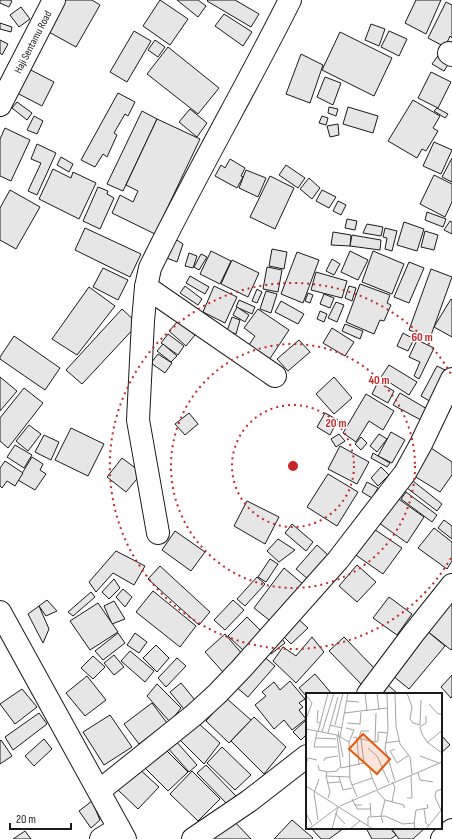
<svg xmlns="http://www.w3.org/2000/svg" width="452" height="839" font-family="'Sofia Sans Condensed',sans-serif">
<style>
.building{fill:#e6e6e6;stroke:#1a1a1a}
.lines{fill:none;stroke-linecap:round;stroke-linejoin:round}
.minor-casing{stroke:#1a1a1a;stroke-width:24}
.minor{stroke:#fff;stroke-width:22}
.ring{fill:none;stroke:#c62828;stroke-width:2;stroke-dasharray:2 4}
.labels{text-anchor:middle;dominant-baseline:central;stroke-width:3;stroke-linejoin:round;paint-order:stroke}
.street-label{font-size:11px;fill:#1a1a1a;stroke:#fff}
.inset-road{fill:none;stroke:#a3a3a3;stroke-width:1}
.view{fill:#e8590c;fill-opacity:0.15;stroke:#e8590c;stroke-width:2}
.inset-edge{fill:none;stroke:#1a1a1a;stroke-width:2}
.centre{fill:#c62828;stroke:#fff;stroke-width:2}
.ring-label{font-size:12px;text-anchor:middle;font-weight:bold;fill:#c62828;stroke:#fff;stroke-width:3;stroke-linejoin:round;paint-order:stroke}
</style>
<rect width="100%" height="100%" fill="#fff"/>
<!-- building -->
<g class="building">
<polygon points="0,0 10,0 12,1 9,7 0,3"/>
<polygon points="64,0 92,0 100,5 76,47 47,31"/>
<polygon points="160,0 188,19 170,45 143,26"/>
<polygon points="177,0 198,0 206,6 198,17"/>
<polygon points="208,0 235,0 259,14 251,27 207,1"/>
<polygon points="416,0 441,0 426,34 405,23"/>
<polygon points="446,2 452,5 452,38 450,36 445,47 428,38"/>
<polygon points="21,7 30,19 19,27 10,15"/>
<polygon points="224,14 252,32 243,46 215,26"/>
<polygon points="0,23 12,27 11,32 0,29"/>
<polygon points="371,24 385,29 379,46 365,40"/>
<polygon points="134,31 151,41 127,82 110,72"/>
<polygon points="389,31 407,39 399,56 381,47"/>
<polygon points="340,32 392,58 374,96 322,70"/>
<polygon points="0,40 8,44 2,55 0,53"/>
<polygon points="155,40 165,47 158,57 148,50"/>
<polygon points="168,47 219,88 198,114 147,74"/>
<polygon points="440,53 451,60 444,71 432,64"/>
<polygon points="301,54 323,65 310,103 286,94"/>
<polygon points="27,68 54,82 42,106 15,92"/>
<polygon points="431,72 451,82 438,108 418,98"/>
<polygon points="325,77 341,83 333,105 317,97"/>
<polygon points="118,93 135,102 128,116 125,114 114,133 117,135 107,157 103,154 95,167 81,160"/>
<polygon points="413,100 440,116 433,128 438,131 426,151 422,149 417,158 388,141"/>
<polygon points="17,102 32,113 27,120 12,108"/>
<polygon points="329,107 338,109 336,116 328,113"/>
<polygon points="348,107 378,116 373,133 343,124"/>
<polygon points="437,108 448,114 445,118 434,111"/>
<polygon points="190,109 207,123 197,137 179,122"/>
<polygon points="142,111 157,119 123,191 107,184"/>
<polygon points="34,116 43,121 37,134 27,130"/>
<polygon points="322,116 328,118 326,125 319,123"/>
<polygon points="157,119 200,139 155,234 112,213 120,195 133,202 138,191 126,185"/>
<polygon points="338,124 339,135 330,137 327,126"/>
<polygon points="5,128 30,140 11,181 0,176 0,139"/>
<polygon points="434,142 452,150 441,174 423,166"/>
<polygon points="37,144 56,153 37,195 28,191 41,163 31,159"/>
<polygon points="61,157 73,164 69,172 57,165"/>
<polygon points="452,158 452,182 442,177"/>
<polygon points="230,159 245,168 241,176 243,177 237,188 215,176 221,165 225,168"/>
<polygon points="286,165 305,178 298,188 279,175"/>
<polygon points="53,169 71,178 73,172 96,183 79,219 39,199"/>
<polygon points="246,170 266,178 258,197 239,188"/>
<polygon points="434,175 452,184 452,202 445,217 420,204"/>
<polygon points="270,176 294,188 275,229 250,217"/>
<polygon points="309,178 320,188 312,199 300,189"/>
<polygon points="98,187 108,191 107,194 114,198 100,229 83,221"/>
<polygon points="10,190 40,207 16,249 0,240 0,208"/>
<polygon points="322,190 336,197 329,208 316,201"/>
<polygon points="338,201 346,205 341,215 333,211"/>
<polygon points="427,212 446,219 443,227 425,220"/>
<polygon points="347,219 357,221 355,230 345,228"/>
<polygon points="450,221 452,222 452,234 444,230"/>
<polygon points="404,222 424,229 417,251 397,245"/>
<polygon points="367,224 383,227 381,236 363,233"/>
<polygon points="85,228 141,254 130,277 75,250"/>
<polygon points="385,228 397,231 392,251 385,249 387,238 383,237"/>
<polygon points="425,231 438,235 434,250 421,247"/>
<polygon points="333,232 351,235 350,246 331,245"/>
<polygon points="352,235 381,240 380,250 350,246"/>
<polygon points="172,237 183,244 177,262 164,257"/>
<polygon points="272,249 287,252 284,269 269,266"/>
<polygon points="211,251 231,261 220,284 200,274"/>
<polygon points="350,251 368,260 358,280 341,272"/>
<polygon points="373,251 404,264 392,294 362,282"/>
<polygon points="297,252 319,260 303,303 281,294"/>
<polygon points="189,253 197,256 193,268 185,266"/>
<polygon points="201,254 207,257 199,270 194,267"/>
<polygon points="332,259 340,264 334,275 326,271"/>
<polygon points="232,260 259,273 248,297 221,284"/>
<polygon points="409,262 424,268 409,303 394,297"/>
<polygon points="267,267 282,270 278,292 263,289"/>
<polygon points="103,268 128,280 118,300 93,287"/>
<polygon points="431,269 452,277 430,338 409,330"/>
<polygon points="316,272 347,281 342,298 311,290"/>
<polygon points="190,276 209,287 205,294 186,283"/>
<polygon points="360,284 390,295 387,303 391,305 384,321 380,320 374,334 346,322"/>
<polygon points="185,286 202,299 198,305 180,293"/>
<polygon points="214,286 237,297 225,323 203,312"/>
<polygon points="349,286 356,288 352,301 345,298"/>
<polygon points="89,287 115,306 77,355 52,339"/>
<polygon points="257,289 262,292 257,303 252,301"/>
<polygon points="266,291 277,294 271,313 260,309"/>
<polygon points="308,293 313,295 310,303 305,301"/>
<polygon points="324,294 334,298 330,308 320,304"/>
<polygon points="451,299 452,300 452,337 434,327"/>
<polygon points="239,300 255,307 252,314 236,307"/>
<polygon points="281,301 304,314 298,324 275,312"/>
<polygon points="336,302 344,305 337,322 328,318"/>
<polygon points="237,307 249,315 245,322 233,315"/>
<polygon points="122,309 138,324 82,384 66,370"/>
<polygon points="258,309 289,330 269,360 249,345 255,336 244,328"/>
<polygon points="320,311 327,314 324,322 317,319"/>
<polygon points="232,317 240,320 236,334 227,331"/>
<polygon points="178,321 195,335 186,346 169,331"/>
<polygon points="345,324 363,331 360,339 342,331"/>
<polygon points="332,328 354,342 345,356 323,343"/>
<polygon points="403,333 414,339 408,351 397,346"/>
<polygon points="168,334 184,346 178,355 161,343"/>
<polygon points="14,336 60,368 45,390 0,359 0,357"/>
<polygon points="299,340 310,352 288,371 277,359"/>
<polygon points="417,340 434,348 419,379 414,376 420,362 409,357"/>
<polygon points="163,344 177,356 171,362 157,351"/>
<polygon points="158,354 172,363 165,373 151,363"/>
<polygon points="389,365 417,382 409,395 381,377"/>
<polygon points="437,366 449,372 433,403 421,396"/>
<polygon points="0,377 17,391 0,411"/>
<polygon points="334,377 352,398 334,414 316,394"/>
<polygon points="378,382 394,391 388,403 372,394"/>
<polygon points="24,388 43,403 8,448 0,441 0,418"/>
<polygon points="400,393 427,409 421,420 393,405"/>
<polygon points="366,394 394,411 383,430 369,421 356,442 343,433"/>
<polygon points="189,413 198,424 185,435 175,424"/>
<polygon points="325,413 338,420 330,435 317,427"/>
<polygon points="29,425 41,434 28,451 16,441"/>
<polygon points="71,428 104,444 88,476 55,460"/>
<polygon points="391,432 405,440 392,463 378,456"/>
<polygon points="339,434 345,441 336,447 331,439"/>
<polygon points="379,434 387,439 377,452 370,446"/>
<polygon points="44,435 59,442 51,460 35,452"/>
<polygon points="361,437 367,443 361,450 355,444"/>
<polygon points="15,445 32,455 24,468 7,457"/>
<polygon points="340,446 369,462 357,484 328,469"/>
<polygon points="428,446 452,462 452,475 440,492 411,474"/>
<polygon points="373,453 390,463 387,467 371,458"/>
<polygon points="32,457 43,464 40,470 46,474 35,490 18,480"/>
<polygon points="122,458 142,473 126,492 107,477"/>
<polygon points="5,461 23,473 15,486 7,481 2,488 0,486 0,468"/>
<polygon points="381,467 389,475 378,486 371,478"/>
<polygon points="328,474 358,492 337,526 307,507"/>
<polygon points="413,481 442,504 437,511 407,488"/>
<polygon points="367,482 378,488 372,498 362,492"/>
<polygon points="406,492 437,515 432,522 401,499"/>
<polygon points="393,495 424,517 407,543 375,520"/>
<polygon points="247,501 279,517 265,544 234,526"/>
<polygon points="444,520 452,526 452,539 438,528"/>
<polygon points="292,524 313,542 306,551 285,533"/>
<polygon points="368,525 402,548 383,574 350,551"/>
<polygon points="434,528 452,542 452,561 447,569 418,548"/>
<polygon points="175,531 205,552 191,571 162,550"/>
<polygon points="278,539 295,550 279,562 267,551"/>
<polygon points="317,545 328,555 308,579 296,569"/>
<polygon points="116,551 145,566 134,585 113,573 96,592 89,582"/>
<polygon points="270,559 278,564 266,582 258,577"/>
<polygon points="357,565 376,582 357,602 339,586"/>
<polygon points="160,566 210,612 199,625 148,579"/>
<polygon points="284,568 303,584 273,623 254,608"/>
<polygon points="257,577 265,584 245,606 237,599"/>
<polygon points="114,579 120,588 109,599 102,592"/>
<polygon points="452,588 452,649 451,650 421,626"/>
<polygon points="123,589 132,597 125,607 116,597"/>
<polygon points="153,591 196,626 180,647 136,612"/>
<polygon points="91,592 95,597 73,616 68,612"/>
<polygon points="389,597 412,614 397,635 373,618"/>
<polygon points="47,600 57,611 46,616 39,606"/>
<polygon points="233,600 244,610 225,630 214,620"/>
<polygon points="114,601 125,619 112,624 104,606"/>
<polygon points="98,603 118,632 90,650 70,621"/>
<polygon points="39,606 49,629 43,643 28,614"/>
<polygon points="247,617 263,633 245,652 228,636"/>
<polygon points="296,617 308,628 291,644 280,633"/>
<polygon points="421,626 445,646 409,689 387,671"/>
<polygon points="118,633 125,643 103,660 95,651"/>
<polygon points="135,633 147,642 139,653 127,645"/>
<polygon points="225,634 243,655 223,672 205,652"/>
<polygon points="279,635 285,643 271,654 265,646"/>
<polygon points="312,637 324,652 296,683 273,661 283,647 296,656"/>
<polygon points="344,637 378,672 363,686 329,651"/>
<polygon points="156,645 169,658 157,672 143,658"/>
<polygon points="130,651 154,671 145,682 121,661"/>
<polygon points="114,655 124,667 114,675 104,663"/>
<polygon points="262,655 275,666 248,697 235,686"/>
<polygon points="93,656 105,667 93,679 81,668"/>
<polygon points="177,658 186,666 166,687 158,678"/>
<polygon points="315,674 332,694 307,694 307,697 299,688"/>
<polygon points="452,675 452,697 451,698 441,687"/>
<polygon points="87,676 106,700 85,716 66,693"/>
<polygon points="290,681 305,699 299,703 303,707 299,710 306,719 292,730 284,720 274,729 255,705 266,696 262,692 274,682 280,690"/>
<polygon points="181,683 199,705 188,714 170,692"/>
<polygon points="157,684 181,708 170,722 147,696"/>
<polygon points="388,685 398,694 380,694"/>
<polygon points="22,689 37,707 15,724 0,704"/>
<polygon points="226,698 251,720 229,743 206,721"/>
<polygon points="152,703 167,723 139,744 124,724"/>
<polygon points="39,713 47,724 13,750 5,737"/>
<polygon points="110,715 132,747 104,765 83,732"/>
<polygon points="254,717 286,747 264,774 231,741"/>
<polygon points="196,721 220,743 204,764 179,739"/>
<polygon points="305,721 307,723 307,734 301,740 293,732"/>
<polygon points="441,735 450,745 441,753"/>
<polygon points="44,739 52,749 34,766 25,756"/>
<polygon points="1,740 12,756 0,764 0,741"/>
<polygon points="175,740 197,765 189,772 167,747"/>
<polygon points="161,745 188,772 168,791 141,764"/>
<polygon points="222,747 251,775 235,790 207,763"/>
<polygon points="206,765 236,796 227,804 197,773"/>
<polygon points="137,767 159,787 138,809 117,789"/>
<polygon points="192,771 220,799 198,821 170,794"/>
<polygon points="92,801 100,820 91,828 79,811"/>
<polygon points="233,820 251,839 213,839"/>
<polygon points="292,820 313,838 312,839 274,839"/>
<polygon points="311,828 344,828 329,839 321,839"/>
<polygon points="366,828 390,828 396,835 391,839 372,839"/>
<polygon points="391,828 425,828 413,839 399,839"/>
<polygon points="25,831 31,839 13,839"/>
</g>
<g class="lines">
<!-- minor casing -->
<g class="minor-casing">
<g id="minor">
<polyline points="449,53 452,55"/>
<path id="s1" d="M0,105L54,0"/>
<polyline points="146,287 275,376"/>
<path d="M158,533L138,420L143,321L146,287L150,268C194,177 245,90 290,0"/>
<polyline points="0,612 125,839"/>
<polyline points="368,694 413,634 452,585"/>
<polyline points="99,791 194,715 217,694 241,669 338,560 405,473 421,444 452,379"/>
<polyline points="101,839 119,828"/>
<polyline points="193,839 249,801 307,756"/>
<polyline points="442,839 452,830"/>
</g>
</g>
<!-- minor -->
<use href="#minor" class="minor"/>
</g>
<!-- distance rings -->
<g class="ring">
<circle cx="293" cy="466" r="61"/>
<circle cx="293" cy="466" r="122"/>
<path d="M451 558A183 183 0 1 1 451 374"/>
</g>
<g class="labels">
<!-- street labels -->
<g class="street-label">
<text stroke="none"><textPath href="#s1" startOffset="71">Haji Sentamu Road</textPath></text>
</g>
</g>
<!-- overview -->
<g transform="translate(306 693)">
<rect width="136" height="136" fill="#fff"/>
<path class="inset-road" d="M59,0L61,18M71,0L73,17M81,0L82,37L79,56L89,88M89,0L90,33L94,51L104,64L106,81M101,0L106,14L104,26L107,30L115,32M0,2L6,10L0,26M41,8L53,9M123,11L132,21H136M12,17L11,29L14,30M38,20L81,15M120,23V30L114,34L116,41L121,49L136,60M41,30L54,31L55,19M114,31L115,7M24,32L36,35M29,32L37,0M40,35L48,37L43,49M0,36L31,42L43,49L44,87L51,104M32,38L37,64M11,39L8,54H31M12,39L22,0M16,39L28,0M22,40L32,4M31,42L35,75L58,70L55,46M34,44L42,0M47,44L69,49M10,45L30,46M51,45L53,72M53,45L55,38H63M69,49L70,20M69,49L72,48V39L81,40M122,49L134,39L136,40M79,50L93,48M62,55L71,63L83,90M89,56L84,58L91,70L103,62M114,63L133,70M18,68L19,65L32,63M0,71L2,65L11,67M12,72L13,77L21,79L31,78L34,74M63,73L66,85M21,79L20,83L44,84M112,80L114,87L127,89M20,83L24,99L22,105M33,84L37,97L46,95M21,90L34,89M46,92L66,85L71,96M0,93L67,136M71,98L79,107L98,112V115M101,105H106L105,83M46,106L49,112H56M86,109L89,94L86,89M64,110L65,123M49,111L51,116H64M34,113L136,69M118,116L120,130L123,133M135,117L129,104L130,98L136,96M0,120L6,132M29,120L39,131M12,127L8,100L13,86M77,130L75,123L79,107M108,131L110,117L122,115L121,111M62,132V124L79,123L97,131L108,130L109,136M3,136L32,114M26,136L32,114M44,136L54,128M120,136L136,116"/>
<path class="view" d="M57,41L84,66L71,81L43,56Z"/>
<rect width="136" height="136" class="inset-edge"/>
</g>
<circle cx="293" cy="466" r="6" class="centre"/>
<g class="ring-label">
<text x="422" y="341">60 m</text>
<text x="379" y="384">40 m</text>
<text x="336" y="427">20 m</text>
</g>
<!-- scale -->
<path d="M10 823v6h61v-6" fill="none" stroke="#1a1a1a" stroke-width="2"/>
<text x="16" y="823" font-size="12" fill="#1a1a1a" stroke="#ffffff" stroke-width="3" paint-order="stroke">20 m</text>
</svg>
